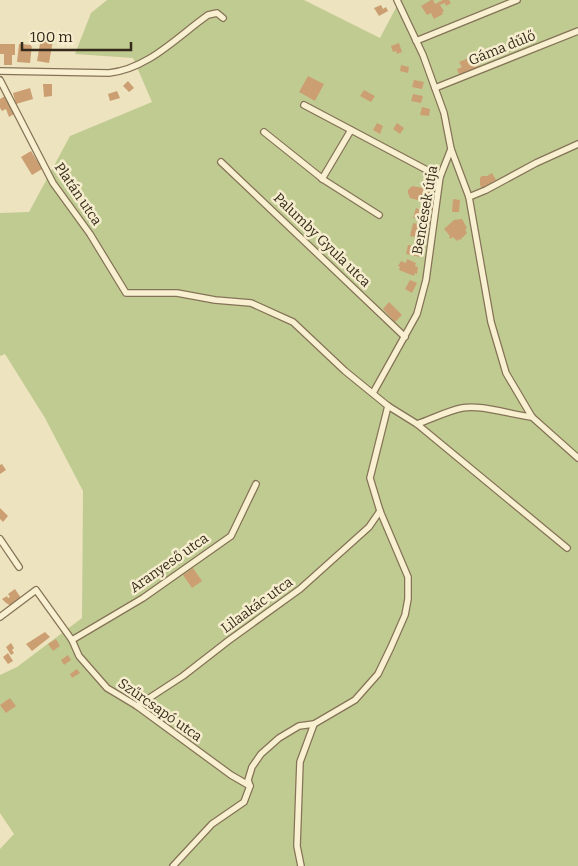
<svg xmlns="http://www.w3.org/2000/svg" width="578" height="866" font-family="Bitter,serif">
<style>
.green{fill:#c0cb92}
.building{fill:#cc9f73}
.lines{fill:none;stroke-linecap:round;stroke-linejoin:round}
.minor-casing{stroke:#857357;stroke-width:8}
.minor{stroke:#f8f0d1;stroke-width:5.5}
.labels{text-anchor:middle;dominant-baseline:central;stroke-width:5;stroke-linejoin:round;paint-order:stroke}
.street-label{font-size:14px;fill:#352a1b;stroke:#f5edcd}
</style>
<rect width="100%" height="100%" fill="#ede3be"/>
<!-- green -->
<polygon class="green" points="107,0 304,0 380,38 400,0 578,0 578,866 0,866 0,849 14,834 0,813 0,675 17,667 82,618 83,491 45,418 5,354 0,356 0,213 29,212 70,136 152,102 133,58 75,54 91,13"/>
<!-- building -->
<g class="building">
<polygon points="431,0 433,0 435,4 443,0 449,0 451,3 446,6 445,3 440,5 444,11 442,12 443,14 434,19 431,13 427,15 421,6"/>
<polygon points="381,5 383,9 386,7 388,11 379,16 374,8"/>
<polygon points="41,38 53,40 49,63 37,61"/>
<polygon points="399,43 402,52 397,54 396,51 393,52 391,46"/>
<polygon points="0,44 15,44 15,55 12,55 12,65 4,65 4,54 0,54"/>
<polygon points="19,44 32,45 30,63 17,62"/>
<polygon points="476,55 480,68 460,77 457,69 462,67 459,62"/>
<polygon points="401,65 409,67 408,73 400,71"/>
<polygon points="308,76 324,84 315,101 299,92"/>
<polygon points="414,80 424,82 422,89 412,87"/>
<polygon points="128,81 134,88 129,92 123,86"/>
<polygon points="43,84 52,84 52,96 44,97"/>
<polygon points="30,88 33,99 16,104 13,93"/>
<polygon points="364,90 375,96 371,102 360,96"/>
<polygon points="117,91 120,98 110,101 108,94"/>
<polygon points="413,94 423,96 421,103 411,101"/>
<polygon points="5,96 14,114 9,117 6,109 2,111 0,108 0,99"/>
<polygon points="422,107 430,109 429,116 420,115"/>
<polygon points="377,123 383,126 380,134 373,130"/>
<polygon points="397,123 404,128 400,134 393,129"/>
<polygon points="31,151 42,169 32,175 21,157"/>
<polygon points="492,173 496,180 492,182 494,185 482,190 480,185 480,178 482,176 487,176"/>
<polygon points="412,186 431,189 428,203 410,198 408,193 408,190"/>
<polygon points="453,199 460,200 459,212 452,212"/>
<polygon points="416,208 424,211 422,220 413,218"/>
<polygon points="462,219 467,228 465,230 467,233 460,240 459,239 457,241 453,237 450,239 449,237 450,236 444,229 454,220"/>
<polygon points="413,223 429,226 427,235 425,234 424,239 410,236"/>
<polygon points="408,245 422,246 420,257 406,254"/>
<polygon points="407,259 416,263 415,266 418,267 417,274 415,273 414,276 399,270 400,267 398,266 401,261 406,263"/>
<polygon points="410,280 417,283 412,293 405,289"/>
<polygon points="389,302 402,315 395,322 383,309"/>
<polygon points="2,464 6,470 0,474 0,465"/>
<polygon points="0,508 8,516 3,522 0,519"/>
<polygon points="193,568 202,581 192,588 183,575"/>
<polygon points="137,581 141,587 135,590 132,584"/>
<polygon points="15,589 21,598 11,606 6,603 2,599 7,596 8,598 10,597 8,594"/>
<polygon points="45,632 50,637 32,651 26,644"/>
<polygon points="56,639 60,646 53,651 48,644"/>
<polygon points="11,643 14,648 12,650 14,653 11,655 6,647"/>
<polygon points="8,653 13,661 8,664 3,657"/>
<polygon points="68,655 71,660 64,665 61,660"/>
<polygon points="77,669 80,673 72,678 70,674"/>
<polygon points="10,698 16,706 6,713 0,705"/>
</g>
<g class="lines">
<!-- minor casing -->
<g class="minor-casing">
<g id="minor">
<polyline points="416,41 517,0"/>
<path d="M0,71L109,73C148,69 178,36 208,15L217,13L223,18"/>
<polyline points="0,80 53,183 90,234 126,293 177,293 215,300 251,303 293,322 345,371 388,406 417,424 567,548"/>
<polyline points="435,88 578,31"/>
<polyline points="304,105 440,177"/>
<polyline points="264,132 324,180 379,215"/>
<polyline points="451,149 469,197 491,322 506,373 532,417 578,458"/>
<polyline points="221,162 405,337"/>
<polyline points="322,179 351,130"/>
<polyline points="469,197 486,190 536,163 578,144"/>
<polyline points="373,393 417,314 426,280 440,177 451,149 444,113 423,55 397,0"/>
<path d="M417,424C432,419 447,411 462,408C480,404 512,415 532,417"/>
<polyline points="0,539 19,567"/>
<polyline points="0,617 36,590 72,640 79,656 107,688 137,706 231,775 250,786"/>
<polyline points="72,640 143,598 231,536 256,484"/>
<polyline points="137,706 183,676 228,641 300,589 369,527 380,511"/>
<polyline points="173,866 212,824 244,802 250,786 248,780 252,767 261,754 279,738 299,726 314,724 355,700 378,674 391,647 405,615 408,599 408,577 380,511 370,478 388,406"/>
<polyline points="301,866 297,846 300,762 314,724"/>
</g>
</g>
<!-- minor -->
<use href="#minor" class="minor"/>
</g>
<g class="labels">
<!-- street labels -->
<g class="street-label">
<text transform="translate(502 48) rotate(-22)">Gáma dűlő</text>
<text transform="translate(78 194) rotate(56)">Platán utca</text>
<text transform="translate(425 210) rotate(-80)">Bencések útja</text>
<text transform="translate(322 240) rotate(44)">Palumby Gyula utca</text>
<text transform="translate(169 563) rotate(-35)">Aranyeső utca</text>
<text transform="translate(257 605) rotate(-36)">Lilaakác utca</text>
<text transform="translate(160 710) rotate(35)">Szűrcsapó utca</text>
</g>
</g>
<!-- scale -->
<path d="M22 42v8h109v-8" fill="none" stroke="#352a1b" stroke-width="2.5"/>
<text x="30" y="42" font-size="15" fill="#352a1b" stroke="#f5edcd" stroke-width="4" paint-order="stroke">100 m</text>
</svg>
